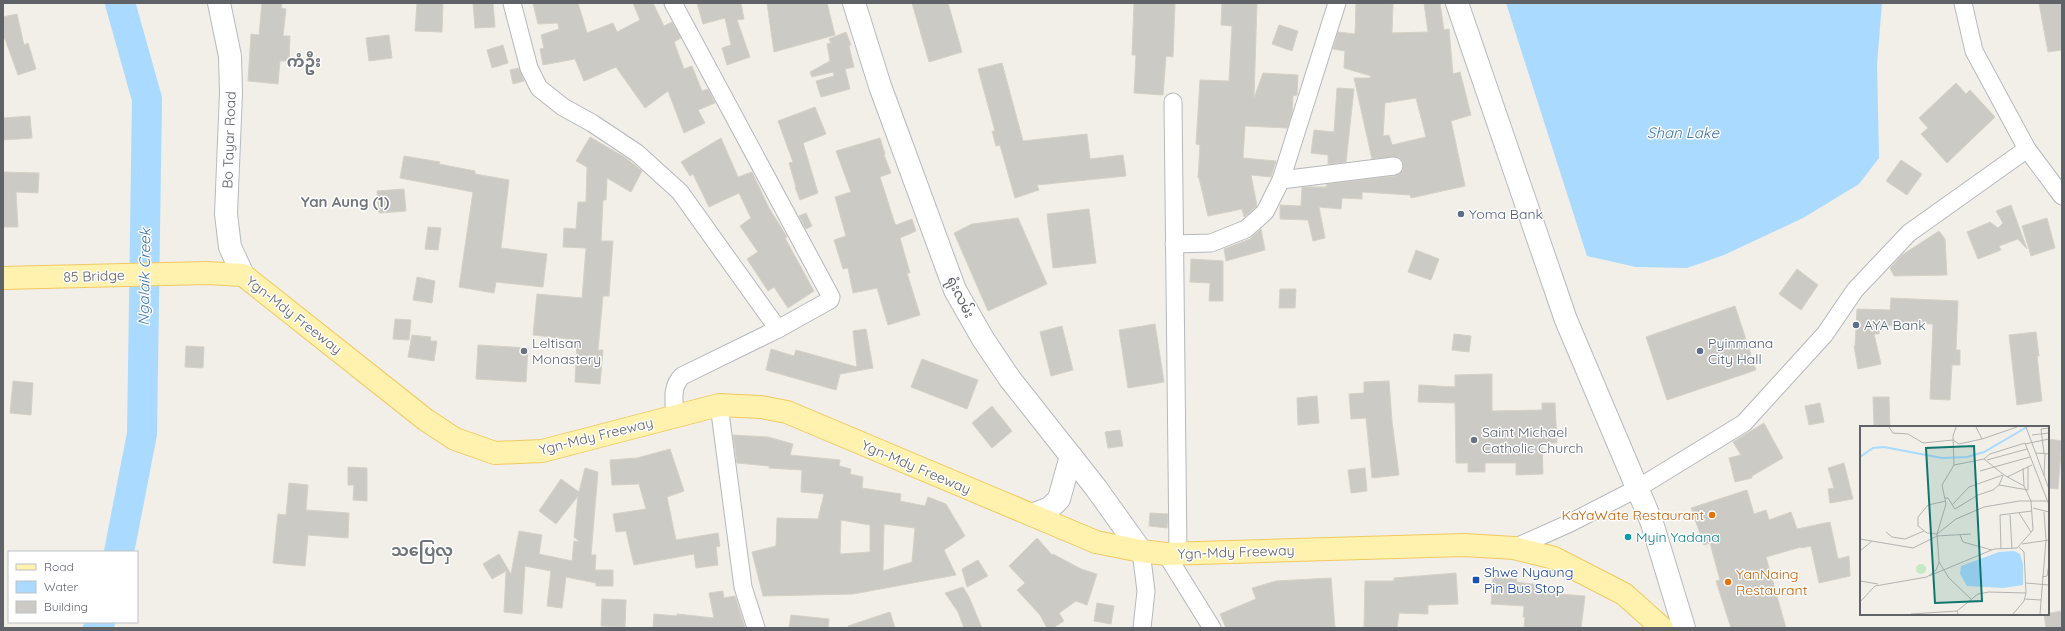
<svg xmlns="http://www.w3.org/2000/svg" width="2065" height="631" font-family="Quicksand,'Noto Sans Myanmar',sans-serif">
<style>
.water{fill:#aadaff}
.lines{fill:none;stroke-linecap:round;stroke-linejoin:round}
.river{stroke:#aadaff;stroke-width:30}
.building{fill:#cccac5;stroke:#d6d1c6;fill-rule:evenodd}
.street-casing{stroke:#b5b8bc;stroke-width:19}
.secondary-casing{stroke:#b6babf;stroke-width:24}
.primary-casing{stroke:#f2c960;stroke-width:24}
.street{stroke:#fff;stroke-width:17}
.secondary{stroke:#fff;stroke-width:22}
.primary{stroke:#fff2af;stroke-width:22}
.service-dot{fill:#5c6f8a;stroke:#fff;stroke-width:1.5}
.worship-dot{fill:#6b7280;stroke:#fff;stroke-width:1.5}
.food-dot{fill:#e8710a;stroke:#fff;stroke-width:1.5}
.culture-dot{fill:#0f9aa8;stroke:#fff;stroke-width:1.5}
.transit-dot{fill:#1a4fb4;stroke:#fff;stroke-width:1.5}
.labels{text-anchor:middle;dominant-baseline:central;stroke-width:3;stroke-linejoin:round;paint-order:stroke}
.street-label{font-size:14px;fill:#5f6368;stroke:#fff}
.service-label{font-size:14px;fill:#4e5e75;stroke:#fff;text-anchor:start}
.worship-label{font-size:14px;fill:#5b616d;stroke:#fff;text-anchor:start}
.food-label{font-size:14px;fill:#c56008;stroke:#fff;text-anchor:end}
.culture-label{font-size:14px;fill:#0d838f;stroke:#fff;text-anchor:start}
.transit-label{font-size:14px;fill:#164399;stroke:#fff;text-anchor:start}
.water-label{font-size:15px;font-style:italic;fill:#4174aa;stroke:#fff}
.neighbourhood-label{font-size:15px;font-weight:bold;fill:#70757a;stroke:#fff}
.quarter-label{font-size:16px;font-weight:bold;fill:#70757a;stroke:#fff}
.inset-river{fill:none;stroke:#aadaff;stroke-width:2}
.inset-road{fill:none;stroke:#b3b3b1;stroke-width:1}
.view{fill:#0f766e;fill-opacity:0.15;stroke:#0f766e;stroke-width:2}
.inset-edge{fill:none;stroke:#5f6368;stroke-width:2}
</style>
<rect width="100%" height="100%" fill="#f1efe8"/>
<!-- water -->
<polygon class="water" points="1506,3 1882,3 1877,64 1879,158 1859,184 1803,218 1724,255 1687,268 1636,267 1587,256"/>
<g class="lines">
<!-- river -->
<g class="river">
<polyline points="119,552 142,434 147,99 120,3"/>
<polyline points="98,628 100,622"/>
</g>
</g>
<!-- building -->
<g class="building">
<polygon points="262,3 282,3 281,8 286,9 283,36 290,36 289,61 280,61 278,84 248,81 251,34 259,35"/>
<polygon points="417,3 443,3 442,32 415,31"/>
<polygon points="473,3 493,3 495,27 475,28"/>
<polygon points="533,3 578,3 587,33 613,23 617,32 640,20 633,3 653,3 664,26 672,22 681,38 674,42 684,69 692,66 702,91 708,89 715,103 698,110 705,123 684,133 668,91 645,108 616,67 584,81 575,59 543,65 540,49 544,48 541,35 559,29 558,23 538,24"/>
<polygon points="697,3 741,3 744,19 737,20 750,57 727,65 722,48 731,45 725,18 703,24"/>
<polygon points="767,3 827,3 835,35 774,52"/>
<polygon points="912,3 948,3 962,52 929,62"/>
<polygon points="1134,3 1175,3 1173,57 1166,56 1163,95 1134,93 1136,55 1132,55"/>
<polygon points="1222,3 1257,3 1254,98 1263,73 1298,75 1297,95 1293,96 1292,113 1287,128 1245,126 1243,158 1276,161 1271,177 1251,175 1257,206 1244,217 1242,209 1208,216 1199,178 1198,178 1200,145 1196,144 1200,80 1229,81 1232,26 1221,25"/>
<path d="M1356,3L1393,4L1392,33L1428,32L1424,3H1440L1444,30L1449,29L1453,74L1460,72L1471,115L1451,121L1465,186L1411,198L1410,195L1362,192V199L1342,198L1341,209L1319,207L1325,238L1313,241L1308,220L1280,219V205L1301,206L1302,187H1326L1327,184L1395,176L1403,170L1402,160L1398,157L1372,159L1354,78H1370L1371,76L1344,68L1345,51L1333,49L1338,32L1355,34ZM1416,98L1426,137L1392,145L1389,135L1383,136L1385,103Z"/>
<polygon points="2039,3 2062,3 2062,50 2048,52"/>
<polygon points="17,14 24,45 28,43 36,69 18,75 5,39 3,39 3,17"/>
<polygon points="1279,25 1298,31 1292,51 1272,44"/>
<polygon points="846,32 851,45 849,46 854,67 845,69 850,89 821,97 816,81 834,76 833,72 812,77 810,72 830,61 827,44 831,43 829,39"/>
<polygon points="389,35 392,58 369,61 366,38"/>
<polygon points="503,45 508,63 492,68 487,50"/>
<polygon points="1002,63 1023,141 1087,134 1090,159 1123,155 1126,176 1037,185 1039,190 1015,198 1000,145 996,146 992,131 995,131 978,69"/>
<polygon points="519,68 524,81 513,84 510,70"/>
<polygon points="1956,83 1966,94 1970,90 1995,117 1947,163 1921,134 1928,128 1919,118"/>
<polygon points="1337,88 1354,89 1346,162 1328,164 1328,155 1311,153 1314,130 1334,132"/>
<polygon points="815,107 826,134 803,143 818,193 800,200 795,187 796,187 789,163 793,162 778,121"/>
<polygon points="30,116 32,138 3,140 3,118"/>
<polygon points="590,137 626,158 642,171 631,192 607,178 606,200 603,200 601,241 613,241 609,296 603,296 598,350 603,350 600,384 575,382 577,340 533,335 537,294 582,298 586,248 563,247 564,228 576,229 578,202 586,202 587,167 576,161"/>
<polygon points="721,138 738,177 752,172 769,208 787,237 785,238 814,291 788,308 774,287 768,291 747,259 758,252 740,226 751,218 739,193 709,207 693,174 690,176 681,162"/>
<polygon points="880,138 885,154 884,155 891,173 880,177 895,224 896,225 912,219 916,231 900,238 910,273 907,273 920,315 888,325 877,288 853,293 848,268 843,269 834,240 846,236 835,197 851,192 836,151"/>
<polygon points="404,156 440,162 439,164 475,171 475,174 509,180 501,248 547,254 543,287 496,282 494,293 459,287 473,192 400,178"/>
<polygon points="1901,160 1922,174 1907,195 1886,181"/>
<polygon points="3,172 39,173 38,193 16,192 18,227 3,227"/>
<polygon points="404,189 406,211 379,213 377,191"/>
<polygon points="2011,205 2027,249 2018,239 1999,246 2001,250 1978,259 1967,232 1990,222 1998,228 2003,223 1996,211"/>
<polygon points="1089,209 1096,263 1053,268 1047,214"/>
<polygon points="806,213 812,226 806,229 799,216"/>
<polygon points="1018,218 1047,284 988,311 954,233 972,224"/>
<polygon points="2047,218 2055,248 2031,256 2022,226"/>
<polygon points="428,227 441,228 438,250 425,249"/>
<polygon points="1261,229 1265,250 1226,261 1224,249 1250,239"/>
<polygon points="1939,231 1945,239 1947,275 1894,276 1890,268 1902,255"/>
<polygon points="1416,250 1439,259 1431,280 1408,272"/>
<polygon points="1191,259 1223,261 1223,301 1209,301 1210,283 1190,282"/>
<polygon points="1797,269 1818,285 1801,310 1779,294"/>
<polygon points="417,277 435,281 432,303 413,300"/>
<polygon points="1280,289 1296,289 1295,308 1279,308"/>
<polygon points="1891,298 1958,301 1956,350 1960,350 1960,365 1952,365 1950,400 1930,399 1933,324 1906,323 1906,327 1880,325 1879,334 1874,334 1881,364 1858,369 1854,346 1855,346 1857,309 1890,310"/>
<polygon points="1735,306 1756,370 1667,400 1646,337"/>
<polygon points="395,319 411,320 409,340 393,339"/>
<polygon points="1155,324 1164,382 1128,388 1119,330"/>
<polygon points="1062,326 1073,370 1051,376 1040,332"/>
<polygon points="866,329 873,368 840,374 836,390 766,370 771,349 794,356 796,350 857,367 853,331"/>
<polygon points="2036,332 2039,356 2037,356 2042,401 2017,405 2009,335"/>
<polygon points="1454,334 1471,336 1469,352 1452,350"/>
<polygon points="412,335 431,337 430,341 437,341 434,361 408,357"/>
<polygon points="478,345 528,348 526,382 476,379"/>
<polygon points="186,346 204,347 203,368 185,367"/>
<polygon points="922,359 978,380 967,409 911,387"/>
<polygon points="1492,374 1492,411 1542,410 1542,403 1555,403 1557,443 1542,443 1543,474 1516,475 1516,463 1485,463 1485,472 1468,472 1468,463 1456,463 1455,403 1418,402 1419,385 1455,387 1455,375"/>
<polygon points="13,381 33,383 31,415 10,413"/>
<polygon points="1389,381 1392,421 1399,475 1372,478 1366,418 1351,419 1349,394 1364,393 1364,382"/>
<polygon points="1317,396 1319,423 1298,425 1297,398"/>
<polygon points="1873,397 1889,397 1890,427 1874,427"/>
<polygon points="1820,403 1824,422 1809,425 1805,406"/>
<polygon points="992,406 1012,431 992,448 972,423"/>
<polygon points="1764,423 1783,458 1752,476 1752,478 1735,482 1729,458 1741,455 1733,442"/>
<polygon points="1120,430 1123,446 1108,448 1105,432"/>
<path d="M733,435L768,437L793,444L790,455L840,460L839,466L851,469L850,474L863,477L862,488L901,494L900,501L925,506L928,497L946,504L965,536L944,550L956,575L853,594L763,596L752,552L776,546L777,518L818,519L824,494L801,492L802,470L769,468V466L737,463ZM841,520L870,525V552L840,554ZM884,524L915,528L912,562L883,571Z"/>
<polygon points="2048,439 2062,441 2058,489 2048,488"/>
<polygon points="670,449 684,491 667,497 676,540 718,533 720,546 716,547 718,565 696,568 694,554 634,565 626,531 616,532 613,514 646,509 639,484 612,485 610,460 637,458"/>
<polygon points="1844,463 1853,499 1830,503 1828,489 1834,488 1828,468"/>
<polygon points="348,467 367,468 367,501 353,500 354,485 348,485"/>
<polygon points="585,468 598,472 591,555 596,555 595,570 613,570 613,586 596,586 596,583 566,577 562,608 547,606 551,571 525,566 522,614 504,612 506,571 492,579 483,564 499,554 511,574 519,531 542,535 539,554 572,561 574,541 580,542 574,537 578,496 556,524 539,511 561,479 579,492"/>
<polygon points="1365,468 1367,491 1351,493 1348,470"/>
<polygon points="289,483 308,485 306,510 349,513 348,538 308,535 305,566 273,563 278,514 286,515"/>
<polygon points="1747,490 1754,514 1766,510 1769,520 1791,512 1797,529 1830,522 1838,559 1849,556 1850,576 1819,583 1811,546 1801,548 1801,547 1766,557 1786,628 1731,628 1716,581 1720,580 1710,543 1704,545 1691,508"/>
<polygon points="1150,513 1168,514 1167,528 1149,526"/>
<polygon points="1037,538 1052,555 1053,554 1081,569 1097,574 1087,605 1076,601 1059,613 1064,621 1053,628 1047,628 1040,615 1017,590 1025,583 1009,566"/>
<polygon points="978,560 988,576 967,587 962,569"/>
<polygon points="1456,573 1458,604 1428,605 1428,614 1399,613 1397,628 1364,628 1365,581 1394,581 1394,578"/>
<polygon points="1493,577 1517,579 1516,582 1549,586 1548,593 1585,596 1581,628 1524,628 1525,617 1523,617 1524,606 1491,604"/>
<polygon points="1331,578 1335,628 1226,628 1220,614 1256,599 1252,588 1276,581"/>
<polygon points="963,587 969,597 982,628 964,628 958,612 945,593"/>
<polygon points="723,591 724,598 735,596 745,628 653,628 654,614 677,616 677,614 714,618 709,593"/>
<polygon points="602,599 626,600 625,627 601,626"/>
<polygon points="1097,603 1114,606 1111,624 1094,621"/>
<polygon points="2062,611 2062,628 2046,628 2044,614"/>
<polygon points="890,612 895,628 849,628 848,626"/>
<polygon points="791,615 829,619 828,628 789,628"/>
</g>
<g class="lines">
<!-- street casing -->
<g class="street-casing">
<g id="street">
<polyline points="512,3 529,68 539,88 563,107 592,123 637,153 680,192 778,329"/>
<path d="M673,3L831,297L830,300L778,329L682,376C671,387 674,401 675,416"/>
<polyline points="1963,3 1974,51 2027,149 2062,196"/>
<polyline points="1173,102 1178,553"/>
<polyline points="1281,180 1394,166"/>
<polyline points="1174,244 1211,243 1246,229 1265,212 1281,180 1337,3"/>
<polyline points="719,405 743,587 756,628"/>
<polyline points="1514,548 1570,523 1638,488 1744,423 1825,334 1855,290 1909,233 2027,149"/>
<polyline points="1141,551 1146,591 1142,628"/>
<polyline points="1166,554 1212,628"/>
</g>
</g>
<!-- secondary casing -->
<g class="secondary-casing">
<g id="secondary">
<polyline points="219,3 230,56 231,93 226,214 230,247 243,275"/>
<polyline points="854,3 880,86 955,290 983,339 1010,379 1096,488 1141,551"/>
<polyline points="1457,3 1566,320 1652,523 1684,628"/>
<polyline points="1032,515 1050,508 1059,499 1071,456"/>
</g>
</g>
<!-- primary casing -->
<g class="primary-casing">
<polyline id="primary" points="3,278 207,273 243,275 426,420 455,439 495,453 542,451 719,405 761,407 787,412 1096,542 1141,551 1166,554 1464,545 1514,548 1554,558 1624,594 1662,628"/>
</g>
<!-- street -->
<use href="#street" class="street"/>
<!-- secondary -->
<use href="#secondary" class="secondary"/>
<!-- primary -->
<use href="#primary" class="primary"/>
</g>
<!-- markers -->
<g class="service-dot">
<circle cx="1461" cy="214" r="4"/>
<circle cx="1856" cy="325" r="4"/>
<circle cx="1700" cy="351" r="4"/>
</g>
<g class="worship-dot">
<circle cx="524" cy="351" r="4"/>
<circle cx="1474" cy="440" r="4"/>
</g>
<g class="food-dot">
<circle cx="1712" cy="515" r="4"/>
<circle cx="1728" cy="582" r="4"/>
</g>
<circle class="culture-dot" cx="1628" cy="537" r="4"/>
<rect class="transit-dot" x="1472" y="576" width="8" height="8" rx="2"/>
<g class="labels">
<!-- street labels -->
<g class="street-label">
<text transform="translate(229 140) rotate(-88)">Bo Tayar Road</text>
<text transform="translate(94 276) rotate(-2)">85 Bridge</text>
<text transform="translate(961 297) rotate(64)">ရုံးလမ်း</text>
<text transform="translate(294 315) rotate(38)">Ygn-Mdy Freeway</text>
<text transform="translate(596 436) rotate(-14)">Ygn-Mdy Freeway</text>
<text transform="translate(916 467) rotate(23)">Ygn-Mdy Freeway</text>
<text transform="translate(1236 552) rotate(-2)">Ygn-Mdy Freeway</text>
</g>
<!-- service labels -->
<g class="service-label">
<text x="1469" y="214">Yoma Bank</text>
<text x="1864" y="325">AYA Bank</text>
<text x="1708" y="343">Pyinmana<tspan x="1708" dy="16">City Hall</tspan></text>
</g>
<!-- worship labels -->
<g class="worship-label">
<text x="532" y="343">Leltisan<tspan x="532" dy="16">Monastery</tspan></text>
<text x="1482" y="432">Saint Michael<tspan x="1482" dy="16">Catholic Church</tspan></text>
</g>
<!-- food labels -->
<g class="food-label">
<text x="1704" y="515">KaYaWate Restaurant</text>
<text x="1736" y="574" text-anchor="start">YanNaing<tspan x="1736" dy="16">Restaurant</tspan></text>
</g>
<!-- culture labels -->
<g class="culture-label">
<text x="1636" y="537">Myin Yadana</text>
</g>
<!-- transit labels -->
<g class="transit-label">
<text x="1484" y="572">Shwe Nyaung<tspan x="1484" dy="16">Pin Bus Stop</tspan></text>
</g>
<!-- water labels -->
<g class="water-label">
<text x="1683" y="132">Shan Lake</text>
<text transform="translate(144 277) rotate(-89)">Ngalaik Creek</text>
</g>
<!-- neighbourhood labels -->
<g class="neighbourhood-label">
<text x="345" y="201">Yan Aung (1)</text>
</g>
<!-- quarter labels -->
<g class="quarter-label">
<text x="304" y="61">ကံဦး</text>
<text x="422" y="550">သပြေလှ</text>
</g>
</g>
<!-- overview -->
<g transform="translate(1860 426)">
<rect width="189" height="189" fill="#f1efe8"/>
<path d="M56 143a5 5 0 1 1 10 0a5 5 0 1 1-10 0Z" fill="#c5e8c5"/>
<path d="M154,125L160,128L163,138V159L143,162L107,160L100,148L101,140L139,126Z" fill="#aadaff"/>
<path class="inset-river" d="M0,31L13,22L24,21L82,32L107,31L124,26L167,1"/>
<path class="inset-road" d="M29,1L33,7L48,8L63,17L93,14L99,18L122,13L116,1M166,1L189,63M172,9L189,7M122,13L157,1M165,18L189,13M176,27L189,28M184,27L181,3L189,2M124,33L130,28L165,17L189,79M127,34L167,23M168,40V64M163,42L164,60M120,45L170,31M184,50L185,27M147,51L172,39M139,59L168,64M85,72H88L95,83L118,69L133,64L139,59L143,50M86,75L68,79L58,91V100L67,107L77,108L96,93L124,81L159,75H189M92,79L109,61L143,49M173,82L189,86M159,87L171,106M150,89L152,123M26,106L32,111L45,113L64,105M100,109L103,116L132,124M77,110L111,108M0,113L53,122L77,110M162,118L189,114M141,123L140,89L172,85M0,125L12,115M79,136L89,152L111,173M69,150L134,123L157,122L173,104L171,75L164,60L144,49L124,33L94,39M182,151L187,150L189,138M0,155L18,158M166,157L189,159M165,173L181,174M0,176L15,160L67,151L76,144L79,136L77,108L86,78L82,59L94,39L93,10L96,1M51,188L97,185M98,188L97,185L118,168L129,166L166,167M153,188L164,175L166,167L164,126L159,121M180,188L186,114L184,86"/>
<path class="view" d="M114,20L122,175L75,177L66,22Z"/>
<rect width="189" height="189" class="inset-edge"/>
</g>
<!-- border -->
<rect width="2065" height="631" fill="none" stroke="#5f6368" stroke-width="8"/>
<!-- legend -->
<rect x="8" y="551" width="130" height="72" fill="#ffffff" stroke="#bfc1c3"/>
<rect x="16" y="564" width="20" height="6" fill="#fff2af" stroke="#bfc1c3"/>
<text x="44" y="571" font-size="12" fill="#5f6368">Road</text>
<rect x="16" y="581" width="20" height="12" fill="#aadaff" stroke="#bfc1c3"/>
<text x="44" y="591" font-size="12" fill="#5f6368">Water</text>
<rect x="16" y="601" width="20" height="12" fill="#cccac5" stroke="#bfc1c3"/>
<text x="44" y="611" font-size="12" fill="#5f6368">Building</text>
</svg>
